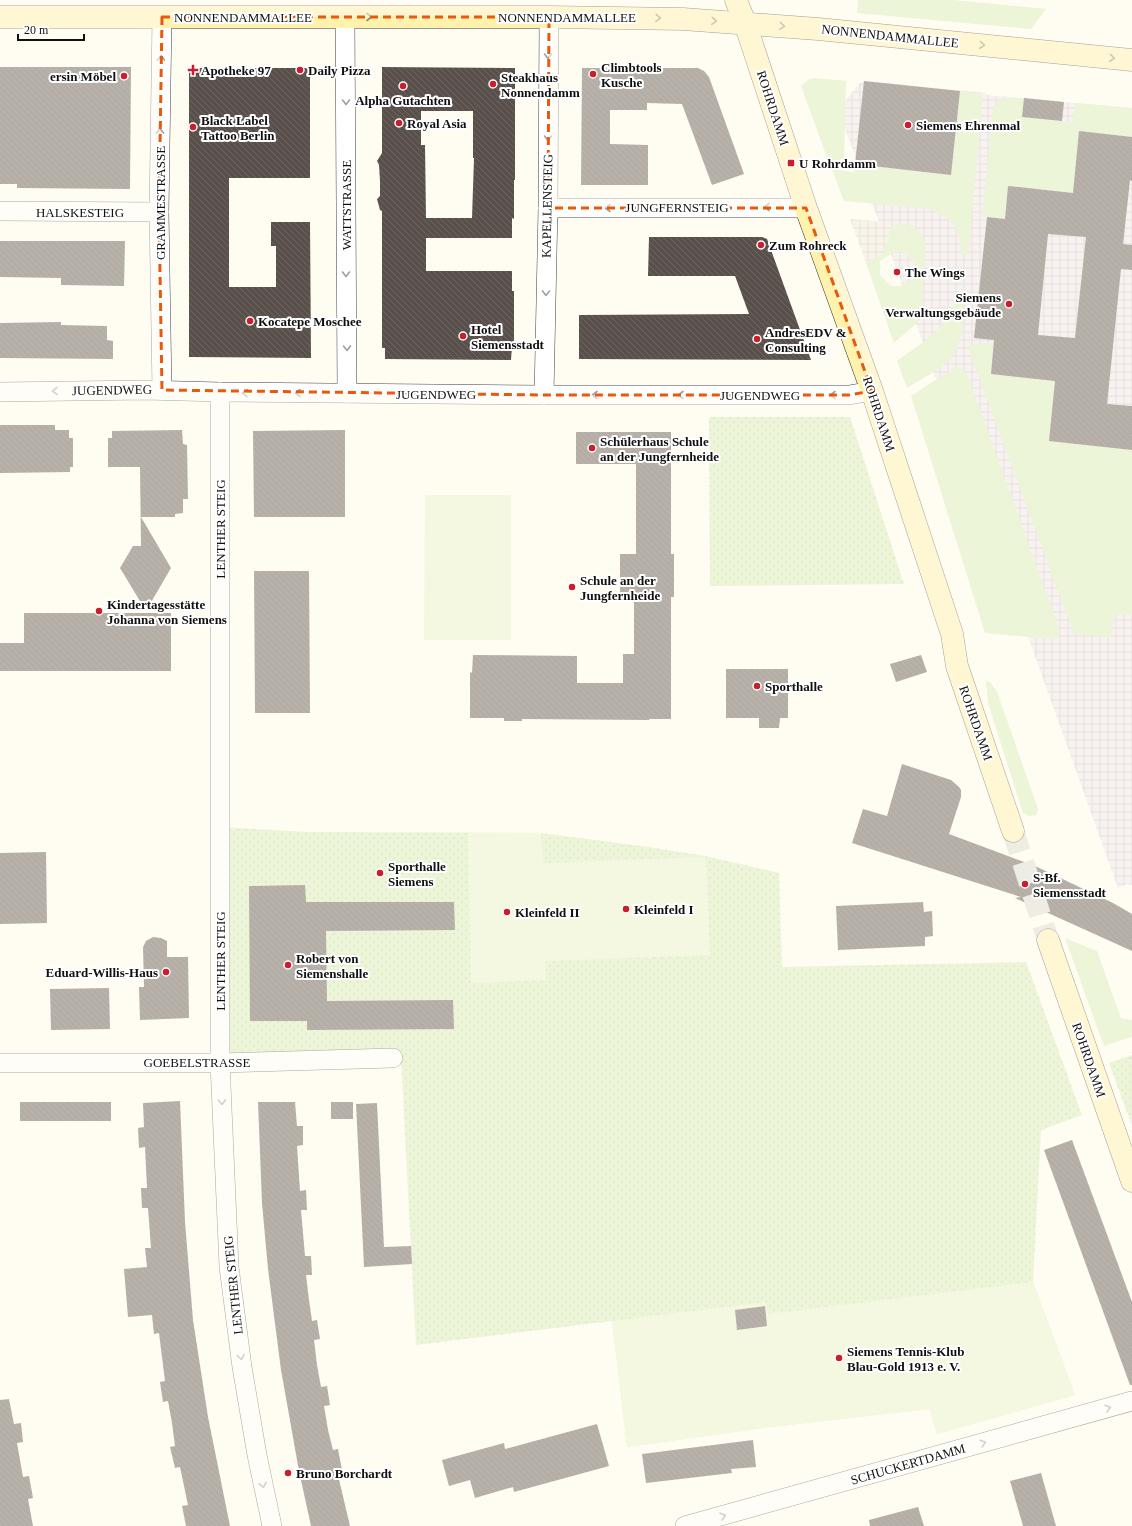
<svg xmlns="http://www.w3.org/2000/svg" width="1132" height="1526" font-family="'Times New Roman',serif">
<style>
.industrial{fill:url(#industrial-grid)}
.grass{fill:#d6edb8;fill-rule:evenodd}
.park{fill:url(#park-dots)}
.pitch{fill:#e7f3cb}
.plaza{fill:url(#plaza-grid)}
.building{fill:url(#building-back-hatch);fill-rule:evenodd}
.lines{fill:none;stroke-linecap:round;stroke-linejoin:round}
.secondary-tunnel{stroke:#dbd9d0;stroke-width:22;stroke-dasharray:22 11;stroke-linecap:butt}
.street-casing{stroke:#434343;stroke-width:20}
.secondary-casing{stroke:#323232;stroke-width:23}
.street{stroke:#fff;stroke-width:19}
.secondary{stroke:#fff2ad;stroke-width:22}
.oneway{stroke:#938c66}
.oneway2{stroke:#9f9f9f}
.marked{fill:none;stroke:#e8590c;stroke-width:3;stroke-dasharray:8 5;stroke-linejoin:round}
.poi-dot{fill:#ca1d2d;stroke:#fff;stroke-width:1.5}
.labels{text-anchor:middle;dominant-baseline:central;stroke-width:4;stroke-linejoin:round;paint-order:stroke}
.street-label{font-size:13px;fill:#101010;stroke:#fff}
.poi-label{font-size:13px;font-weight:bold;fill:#101010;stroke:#fff;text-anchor:start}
</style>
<defs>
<pattern id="industrial-grid" width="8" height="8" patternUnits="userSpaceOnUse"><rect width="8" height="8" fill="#ede4ee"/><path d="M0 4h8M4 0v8" fill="none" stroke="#cac3cb"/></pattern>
<pattern id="park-dots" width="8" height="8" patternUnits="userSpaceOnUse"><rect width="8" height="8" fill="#d6edb8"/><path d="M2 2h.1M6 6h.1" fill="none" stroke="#b7ca9d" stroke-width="1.8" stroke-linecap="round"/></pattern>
<pattern id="plaza-grid" width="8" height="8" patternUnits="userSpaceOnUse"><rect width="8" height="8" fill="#f1ebdf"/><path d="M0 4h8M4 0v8" fill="none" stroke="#cec8be"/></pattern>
<pattern id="building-back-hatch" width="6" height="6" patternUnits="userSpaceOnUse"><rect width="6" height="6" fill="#59504b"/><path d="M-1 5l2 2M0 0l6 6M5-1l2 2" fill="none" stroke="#6c6561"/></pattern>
</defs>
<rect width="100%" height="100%" fill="#fffcf2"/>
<!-- industrial -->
<polygon class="industrial" points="864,81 986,93 986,95 1132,108 1132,885 1127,884 1118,888 899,276 858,165 855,164 856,158 838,110 860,83"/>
<!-- grass -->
<g class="grass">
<polygon points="858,0 953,0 1046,9 1031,29 857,13"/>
<polygon points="815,78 846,81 844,158 829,163 801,86 809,79"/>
<path d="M960,91L983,94L968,255L961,254C962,230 952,217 929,209L844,201L832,169L854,172L855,164L951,175Z"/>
<path d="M1007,98H1024L1022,117L1072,122L1075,103L1132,108V137L1079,131L1073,193L1008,186L1005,219L982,217L993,110C996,103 999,99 1007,98Z"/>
<path d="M898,223C933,226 926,252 923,278C921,292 923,308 919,321L894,343L865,260H874L887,245L890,229ZM894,252H904L916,264L915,277L901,286H891L880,275V261Z"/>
<path d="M964,297C962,319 964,346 947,362C936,372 919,380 907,388L897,361C920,344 951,327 956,298Z"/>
<polygon points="994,343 991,374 1055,381 1049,441 1132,450 1132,615 1114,614 1111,637 1074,634 970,353 969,344"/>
<polygon points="957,366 967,374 1059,629 1059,636 1057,638 1051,639 985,633 911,396"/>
<polygon points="986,680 991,683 997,692 1036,803 1038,810 1036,815 1029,816 1023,813 988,703"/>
<polygon points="1065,938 1097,951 1121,1018 1132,1020 1132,1036 1131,1037 1104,1046"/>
</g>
<!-- park -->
<g class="park">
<polygon points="709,417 850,417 904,584 710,586"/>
<polygon points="221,827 307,832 541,833 649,847 705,856 779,873 782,967 1026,962 1082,1115 1041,1130 1033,1282 1075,1395 937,1434 930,1409 771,1427 627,1447 612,1321 416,1345 401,1057 220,1063"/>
<polygon points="1132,1055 1132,1126 1109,1063"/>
</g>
<!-- pitch -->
<g class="pitch">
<polygon points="425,495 511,495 511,640 424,640"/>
<polygon points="468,833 541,833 543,863 706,857 710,955 546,961 546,980 471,983"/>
<polygon points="1033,1282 1075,1395 937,1434 930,1409 771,1427 627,1447 612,1321 766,1302 768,1314"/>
</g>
<!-- plaza -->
<polygon class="plaza" points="850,219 898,223 890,229 887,245 882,254 875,260 865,260"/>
<!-- building -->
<g class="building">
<polygon points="0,67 131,67 130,189 17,188 17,184 0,184"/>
<path d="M382,67L515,68V180H514V219L512,218V238H426V271H512V291H514V346H512L511,360L385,359V348H382V211L380,210L377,199L380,196V181L379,165L377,161L382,153ZM421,111H473V158H474L472,218H426L425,145H421Z"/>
<polygon points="189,68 310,68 310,178 229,178 229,287 276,287 276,246 271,246 271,222 310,222 311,358 189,357"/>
<polygon points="582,68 698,68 704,71 709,77 744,174 712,185 682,104 647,103 647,110 610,110 610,144 648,145 648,185 581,185"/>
<polygon points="864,81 960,91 951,175 855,164"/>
<polygon points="1024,98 1064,102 1062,121 1022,117"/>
<path d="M1079,131L1132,137V181L1130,180L1123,244L1132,245V270L1121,269L1107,404L1132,406V450L1049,441L1055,381L991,374L994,340L974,338L987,217L1005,219L1008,186L1073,193ZM1048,234L1086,237L1075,338L1038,335Z"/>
<polygon points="649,237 762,237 767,239 811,360 579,359 579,315 749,314 735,276 648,276"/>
<polygon points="0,241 125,241 124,286 61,285 61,278 0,277"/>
<polygon points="61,322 61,325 107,326 107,340 113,341 113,359 0,358 0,323"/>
<polygon points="0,425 55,425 55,430 69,430 69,438 73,438 73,467 70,467 70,472 0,473"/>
<polygon points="182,430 183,444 187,445 188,499 183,499 183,513 175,514 175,517 141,517 171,568 146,611 120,568 133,546 141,546 140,467 108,467 108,438 112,438 112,431"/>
<polygon points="345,430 345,517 254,517 253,431"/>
<polygon points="576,432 671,432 671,554 674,554 674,597 671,597 671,719 649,719 649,720 522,719 522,721 504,721 504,718 470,718 470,672 472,673 473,655 577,656 577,683 623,683 623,654 634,654 634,596 620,597 620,554 636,554 636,464 576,464"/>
<polygon points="254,571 309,571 310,713 255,713"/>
<polygon points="24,613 171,613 171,671 0,671 0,643 24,643"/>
<polygon points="921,655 927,672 896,682 890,664"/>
<polygon points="726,669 788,669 788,718 780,718 779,728 759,728 759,718 726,718"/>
<polygon points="902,764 951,780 959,787 961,790 961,797 949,834 1035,866 1113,903 1132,914 1132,951 1015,898 1021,897 852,843 863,809 887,816"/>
<polygon points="46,852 47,923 0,924 0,853"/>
<polygon points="305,885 306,902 454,902 455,930 326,931 327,1001 453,1000 454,1029 307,1030 307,1021 250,1021 249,886"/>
<polygon points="923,902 924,912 932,911 933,936 925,937 925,946 838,950 836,906"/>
<polygon points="153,937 161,938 167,941 167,957 188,957 189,1018 140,1020 139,987 144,987 143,947 146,941"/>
<polygon points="109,988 110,1029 51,1030 50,989"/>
<polygon points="180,1101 185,1222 193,1320 208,1417 230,1526 186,1526 182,1506 188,1505 180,1467 175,1468 170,1447 175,1446 172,1423 168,1401 163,1402 160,1382 165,1381 159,1333 154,1334 152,1315 128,1317 124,1269 147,1267 145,1248 151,1248 148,1208 142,1208 141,1188 147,1188 145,1147 139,1148 138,1128 144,1127 143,1103"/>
<rect x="20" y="1102" width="91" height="19"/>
<polygon points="258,1102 295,1102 297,1126 303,1126 303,1145 297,1146 300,1191 306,1190 307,1210 301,1210 305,1256 311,1256 312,1275 306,1275 309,1300 312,1321 317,1320 320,1339 314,1340 317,1365 321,1387 327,1386 330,1405 324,1406 328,1430 333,1450 338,1449 342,1470 337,1471 350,1526 311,1526 299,1471 281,1370 268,1269 262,1203"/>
<rect x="331" y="1102" width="22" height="17"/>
<polygon points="377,1103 384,1247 411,1246 412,1264 364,1267 356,1104"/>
<polygon points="1072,1140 1132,1302 1132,1385 1130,1385 1044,1150"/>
<polygon points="765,1306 767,1326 737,1330 735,1310"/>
<polygon points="9,1399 14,1424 21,1423 23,1442 17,1443 23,1477 29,1476 33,1498 28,1499 33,1526 0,1526 0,1400"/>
<polygon points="597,1424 609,1466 514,1492 513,1487 475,1498 470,1480 449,1486 442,1460 504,1443 505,1449"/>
<polygon points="753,1440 756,1467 731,1469 732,1473 646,1483 642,1454"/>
<polygon points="1041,1473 1056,1526 1023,1526 1010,1481"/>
<polygon points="918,1507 924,1526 870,1526 869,1520"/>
</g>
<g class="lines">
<!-- secondary-tunnel -->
<polyline class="secondary-tunnel" points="1013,831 1048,940"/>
<!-- street casing -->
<g class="street-casing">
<g id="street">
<polyline points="345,17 347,393"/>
<polyline points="548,208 806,208"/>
<polyline points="0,211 159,212"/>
<polyline points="162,390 159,212 162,17"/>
<polyline points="0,392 145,390 220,392 544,395 849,395 872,391"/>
<polyline points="220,392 220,1063 229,1267 242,1367 257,1455 272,1526"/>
<polyline points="544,395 548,208 549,17"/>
<polyline points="0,1063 220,1063 393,1058"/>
<polyline points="685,1526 1132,1401"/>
</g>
</g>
<!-- secondary casing -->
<g class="secondary-casing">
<g id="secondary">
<polyline points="736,0 745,23 806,208 872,391 952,634 957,666 1013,831"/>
<polyline points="0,17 549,17 683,19 818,29 1132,60"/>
<polyline points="1048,940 1132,1181"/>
</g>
</g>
<!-- street -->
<use href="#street" class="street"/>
<!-- secondary -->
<use href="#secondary" class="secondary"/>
</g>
<!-- one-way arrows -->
<defs><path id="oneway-chevron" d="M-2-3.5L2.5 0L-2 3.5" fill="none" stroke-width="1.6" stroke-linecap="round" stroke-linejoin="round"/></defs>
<g class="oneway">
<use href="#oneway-chevron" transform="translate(369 17)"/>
<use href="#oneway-chevron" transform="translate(658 18) rotate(2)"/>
<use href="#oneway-chevron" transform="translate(714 21) rotate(4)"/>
<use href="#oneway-chevron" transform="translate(782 26) rotate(5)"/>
<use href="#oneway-chevron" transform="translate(982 45) rotate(6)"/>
<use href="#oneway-chevron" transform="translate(1112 58) rotate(6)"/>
</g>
<g class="oneway2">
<use href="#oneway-chevron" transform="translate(548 56) rotate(90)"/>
<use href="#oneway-chevron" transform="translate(161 58) rotate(-89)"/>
<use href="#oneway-chevron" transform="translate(346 102) rotate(90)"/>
<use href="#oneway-chevron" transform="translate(160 131) rotate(-90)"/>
<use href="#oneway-chevron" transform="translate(548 138) rotate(90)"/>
<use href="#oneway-chevron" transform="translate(767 207) rotate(180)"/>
<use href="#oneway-chevron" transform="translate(608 208) rotate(180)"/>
<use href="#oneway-chevron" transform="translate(346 274) rotate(90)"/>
<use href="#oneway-chevron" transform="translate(546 293) rotate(91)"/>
<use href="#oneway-chevron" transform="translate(347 348) rotate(89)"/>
<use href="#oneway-chevron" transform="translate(55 391) rotate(179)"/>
<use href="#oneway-chevron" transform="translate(245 393) rotate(-179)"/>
<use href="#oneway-chevron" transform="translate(298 393) rotate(-180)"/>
<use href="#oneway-chevron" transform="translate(595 395) rotate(180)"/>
<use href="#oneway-chevron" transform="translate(681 395) rotate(180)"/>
<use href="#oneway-chevron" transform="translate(833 395) rotate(180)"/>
<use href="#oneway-chevron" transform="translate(222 1102) rotate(87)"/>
<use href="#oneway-chevron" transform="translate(241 1357) rotate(83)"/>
<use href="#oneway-chevron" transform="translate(1108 1408) rotate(-16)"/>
<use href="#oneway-chevron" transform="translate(983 1443) rotate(-16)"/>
<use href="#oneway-chevron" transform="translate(263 1485) rotate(78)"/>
<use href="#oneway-chevron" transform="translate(723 1516) rotate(-16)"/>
</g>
<!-- marked area -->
<path d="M0 0H1132V1526H0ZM162,17H549L548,208H806L872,391L849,395H544L162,390L159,212Z" fill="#fffcf2" fill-opacity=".55" fill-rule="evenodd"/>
<path class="marked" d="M162,17H549L548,208H806L872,391L849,395H544L162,390L159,212Z"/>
<!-- markers -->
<g class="poi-dot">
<path d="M191 64h4v4h4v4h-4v4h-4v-4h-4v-4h4z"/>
<circle cx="300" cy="70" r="4"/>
<circle cx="593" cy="74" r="4"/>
<circle cx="124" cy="76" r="4"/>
<circle cx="493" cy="84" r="4"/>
<circle cx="403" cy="86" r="4"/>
<circle cx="399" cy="123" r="4"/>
<circle cx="908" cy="125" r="4"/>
<circle cx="193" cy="127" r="4"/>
<rect x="787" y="159" width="8" height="8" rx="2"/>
<circle cx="761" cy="245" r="4"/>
<circle cx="897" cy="272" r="4"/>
<circle cx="1009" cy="304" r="4"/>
<circle cx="250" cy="321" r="4"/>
<circle cx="463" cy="336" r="4"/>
<circle cx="757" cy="339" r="4"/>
<circle cx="592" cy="448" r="4"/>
<circle cx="572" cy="587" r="4"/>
<circle cx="99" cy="611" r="4"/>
<circle cx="757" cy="686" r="4"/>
<circle cx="380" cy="873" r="4"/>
<circle cx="1025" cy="884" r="4"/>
<circle cx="626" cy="909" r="4"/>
<circle cx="507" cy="912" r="4"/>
<circle cx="288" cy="965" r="4"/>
<circle cx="166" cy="972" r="4"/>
<circle cx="839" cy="1358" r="4"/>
<circle cx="288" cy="1473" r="4"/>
</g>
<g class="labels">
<!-- street labels -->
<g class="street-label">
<text x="243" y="17">NONNENDAMMALLEE</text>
<text x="567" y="17">NONNENDAMMALLEE</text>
<text transform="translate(890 36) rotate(6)">NONNENDAMMALLEE</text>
<text transform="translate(773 108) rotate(72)">ROHRDAMM</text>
<text transform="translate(160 203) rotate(-90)">GRAMMESTRASSE</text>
<text transform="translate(346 205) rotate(-90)">WATTSTRASSE</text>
<text transform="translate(547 206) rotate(-89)">KAPELLENSTEIG</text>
<text x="677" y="207">JUNGFERNSTEIG</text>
<text x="80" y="212">HALSKESTEIG</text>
<text transform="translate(112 390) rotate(-1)">JUGENDWEG</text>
<text x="436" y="394">JUGENDWEG</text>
<text x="760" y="395">JUGENDWEG</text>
<text transform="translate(879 414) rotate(72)">ROHRDAMM</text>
<text transform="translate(220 529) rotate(-90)">LENTHER STEIG</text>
<text transform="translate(976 723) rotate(71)">ROHRDAMM</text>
<text transform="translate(220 961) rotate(-90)">LENTHER STEIG</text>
<text transform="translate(1089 1060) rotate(71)">ROHRDAMM</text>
<text x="197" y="1062">GOEBELSTRASSE</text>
<text transform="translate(233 1285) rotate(-96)">LENTHER STEIG</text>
<text transform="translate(908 1464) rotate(-16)">SCHUCKERTDAMM</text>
</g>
<!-- poi labels -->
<g class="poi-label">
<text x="601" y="67">Climbtools<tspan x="601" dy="15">Kusche</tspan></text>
<text x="201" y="70">Apotheke 97</text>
<text x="308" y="70">Daily Pizza</text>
<text x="116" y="76" text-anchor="end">ersin Möbel</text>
<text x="501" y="77">Steakhaus<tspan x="501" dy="15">Nonnendamm</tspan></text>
<text x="403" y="100" text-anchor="middle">Alpha Gutachten</text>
<text x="201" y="120">Black Label<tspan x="201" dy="15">Tattoo Berlin</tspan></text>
<text x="407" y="123">Royal Asia</text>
<text x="916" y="125">Siemens Ehrenmal</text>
<text x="799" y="163">U Rohrdamm</text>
<text x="769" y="245">Zum Rohreck</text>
<text x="905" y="272">The Wings</text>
<text x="1001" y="297" text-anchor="end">Siemens<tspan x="1001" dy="15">Verwaltungsgebäude</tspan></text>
<text x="258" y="321">Kocatepe Moschee</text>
<text x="471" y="329">Hotel<tspan x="471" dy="15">Siemensstadt</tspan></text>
<text x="765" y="332">AndresEDV &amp;<tspan x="765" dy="15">Consulting</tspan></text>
<text x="600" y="441">Schülerhaus Schule<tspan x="600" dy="15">an der Jungfernheide</tspan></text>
<text x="580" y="580">Schule an der<tspan x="580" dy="15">Jungfernheide</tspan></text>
<text x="107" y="604">Kindertagesstätte<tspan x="107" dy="15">Johanna von Siemens</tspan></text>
<text x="765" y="686">Sporthalle</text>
<text x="388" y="866">Sporthalle<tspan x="388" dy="15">Siemens</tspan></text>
<text x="1033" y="877">S-Bf.<tspan x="1033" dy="15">Siemensstadt</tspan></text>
<text x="634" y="909">Kleinfeld I</text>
<text x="515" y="912">Kleinfeld II</text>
<text x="296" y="958">Robert von<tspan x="296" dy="15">Siemenshalle</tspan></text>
<text x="158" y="972" text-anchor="end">Eduard-Willis-Haus</text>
<text x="847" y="1351">Siemens Tennis-Klub<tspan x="847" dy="15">Blau-Gold 1913 e. V.</tspan></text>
<text x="296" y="1473">Bruno Borchardt</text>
</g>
</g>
<!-- scale -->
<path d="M18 34v6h66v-6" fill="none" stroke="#101010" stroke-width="2"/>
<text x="24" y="34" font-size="12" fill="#101010" stroke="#ffffff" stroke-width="3" paint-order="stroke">20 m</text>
</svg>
